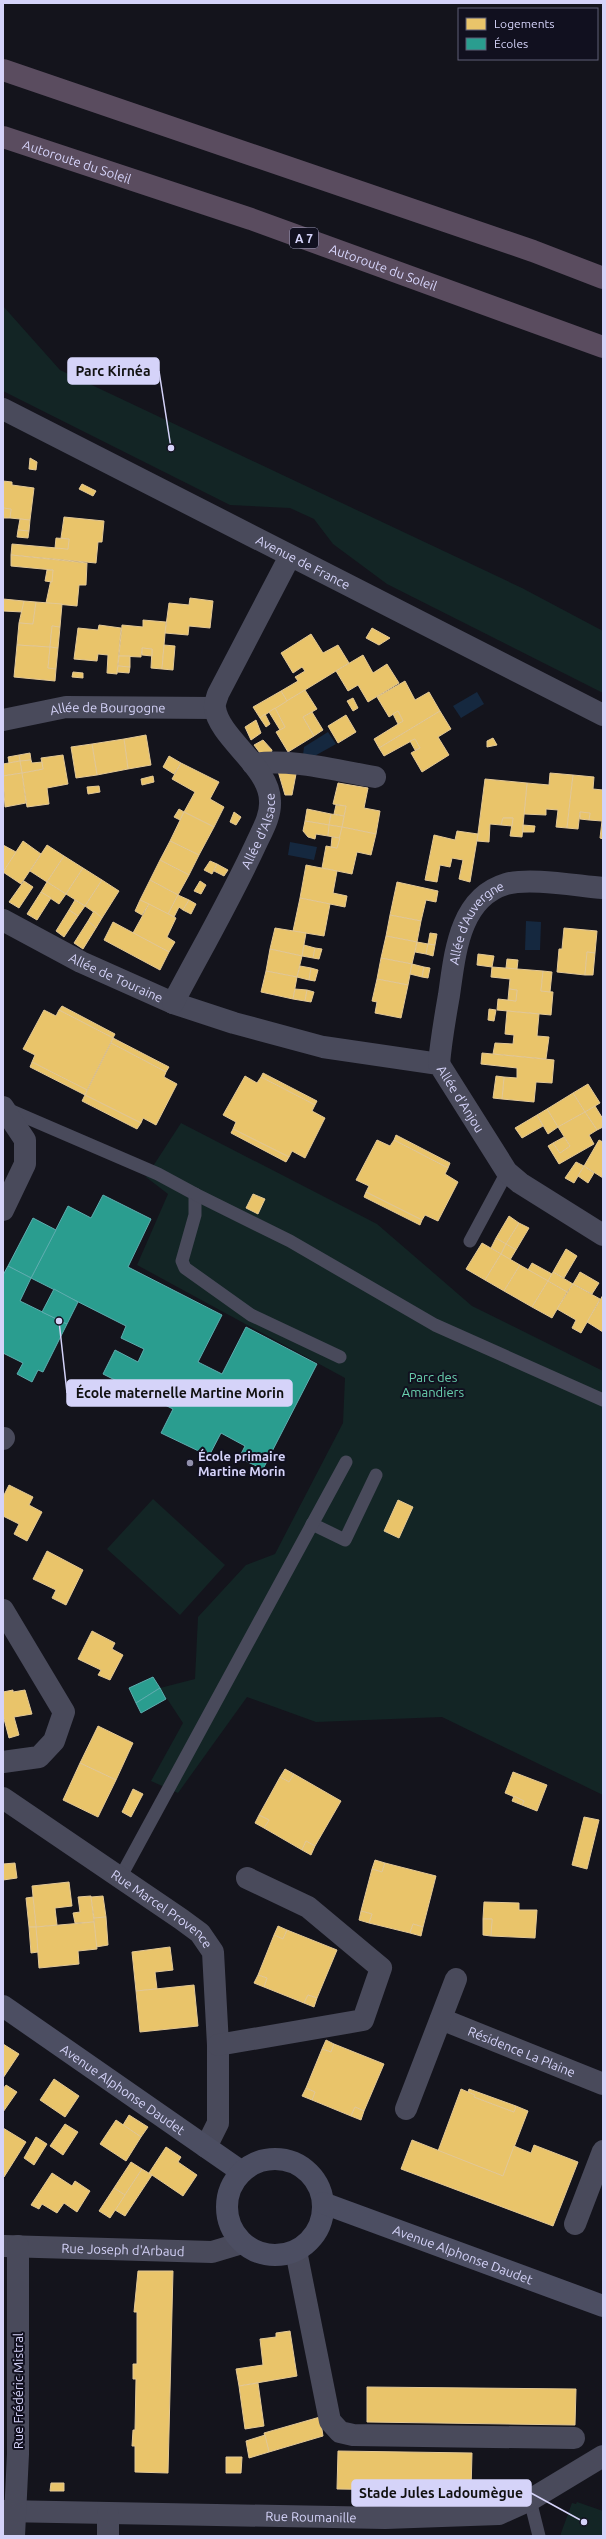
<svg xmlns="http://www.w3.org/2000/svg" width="606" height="2539" font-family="Ubuntu,sans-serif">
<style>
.green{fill:#132525}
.water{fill:#15283f}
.homes{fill:#e9c46a;stroke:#e3c895}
.schools{fill:#2a9d8f;stroke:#5dadaf}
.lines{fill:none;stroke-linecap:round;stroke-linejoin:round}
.lane{stroke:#494a5b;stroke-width:13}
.street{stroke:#494a5b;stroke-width:22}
.secondary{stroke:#4c4e62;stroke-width:22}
.highway{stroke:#5a4c5f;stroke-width:22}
.poi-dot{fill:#9190ac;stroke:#11101f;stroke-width:1.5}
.labels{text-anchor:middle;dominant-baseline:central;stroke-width:4;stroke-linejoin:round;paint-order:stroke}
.shield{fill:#11101f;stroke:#9a98b8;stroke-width:1}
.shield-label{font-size:12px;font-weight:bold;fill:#d5d3f9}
.street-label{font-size:13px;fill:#d5d3f9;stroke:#11101f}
.park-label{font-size:13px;fill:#69d0ae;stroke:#11101f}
.poi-label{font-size:13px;font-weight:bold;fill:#d5d3f9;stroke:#11101f;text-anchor:start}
.leader{fill:none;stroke:#d5d3f9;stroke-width:1.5}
.callout-dot{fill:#d5d3f9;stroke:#11101f;stroke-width:1.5}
.callout{fill:#d5d3f9;stroke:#d5d3f9;stroke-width:1.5}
.callout-label{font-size:14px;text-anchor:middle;font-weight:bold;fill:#111}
</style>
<rect width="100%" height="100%" fill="#14141c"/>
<!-- green -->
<g class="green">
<polygon points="3,306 60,370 522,588 603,631 603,693 387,584 333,544 314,519 290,508 230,505 3,391"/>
<polygon points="181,1123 377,1224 472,1306 603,1371 603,1795 442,1717 316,1722 247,1697 178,1793 151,1781 183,1723 160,1688 195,1679 198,1617 246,1565 275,1554 343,1423 345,1378 137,1265 168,1194 146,1177"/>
<polygon points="153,1499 225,1565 180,1615 107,1549"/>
<polygon points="577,2502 603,2511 603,2536 560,2536 572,2503 576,2504"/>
</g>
<!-- water -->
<g class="water">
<polygon points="477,692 484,704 461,718 453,706"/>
<polygon points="328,732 336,744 311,758 303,755 304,747"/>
<polygon points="290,842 317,847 314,860 288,855"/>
<polygon points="526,921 541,922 540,950 525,950"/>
</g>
<!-- homes -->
<g class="homes">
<polygon points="30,458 37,462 36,470 29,469"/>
<polygon points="3,481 12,482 12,485 34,488 30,520 10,518 11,509 3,508"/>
<polygon points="82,484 96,491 93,496 79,489"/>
<polygon points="3,508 11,509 10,518 3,518"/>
<polygon points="64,517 104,521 102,542 98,542 96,563 11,555 12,544 68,549 69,539 61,538"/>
<polygon points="20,519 30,520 29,531 18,530"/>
<polygon points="18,530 29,531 28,538 17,537"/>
<polygon points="56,538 69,539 68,549 55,548"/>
<polygon points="11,555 87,563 86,585 79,585 77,606 46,603 53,570 11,566"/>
<polygon points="47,570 53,570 52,582 45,581"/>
<polygon points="190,598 213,601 210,628 189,626 188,635 165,633 169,603 189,605"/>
<polygon points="3,599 24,601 23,612 3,611"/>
<polygon points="24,601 36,602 33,624 19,623"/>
<polygon points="36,602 62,604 60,627 52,626 50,647 17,645 19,623 33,624"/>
<polygon points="143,620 166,622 162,669 151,668 152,649 142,648 141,657 119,656 122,625 143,627"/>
<polygon points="99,625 121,628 117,674 107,673 108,655 98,654 97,661 74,659 78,628 98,630"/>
<polygon points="52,626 60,627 58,648 50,647"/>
<polygon points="372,628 390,638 379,645 366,638"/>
<polygon points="311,634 323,653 338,645 349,663 287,701 281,691 298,681 295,677 305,671 302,667 293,673 281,653"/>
<polygon points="17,645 50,647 48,668 56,669 55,681 14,677"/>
<polygon points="164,645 175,646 173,670 162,669"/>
<polygon points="50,647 58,648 56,669 48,668"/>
<polygon points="142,648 152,649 152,656 142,655"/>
<polygon points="363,655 373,673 387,664 399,683 368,702 358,685 348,691 336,671"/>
<polygon points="119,656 130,656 130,667 118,666"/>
<polygon points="118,666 130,667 129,673 117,672"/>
<polygon points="73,672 83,673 83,678 72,677"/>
<polygon points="405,681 415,700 429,692 440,711 379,748 374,739 403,721 398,711 389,717 377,697"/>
<polygon points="305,690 317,709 303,717 314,736 288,752 276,732 285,727 275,708"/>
<polygon points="281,691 287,701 260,718 253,707"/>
<polygon points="353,698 358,708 353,711 347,701"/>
<polygon points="275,708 285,727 280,730 269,712"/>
<polygon points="398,711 403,721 398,724 393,714"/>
<polygon points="440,711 451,729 438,737 449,755 422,772 411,753 420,748 415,739 384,756 379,748"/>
<polygon points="312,712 323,730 314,736 303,717"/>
<polygon points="265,714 270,724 266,727 260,718"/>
<polygon points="346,715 356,732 338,743 328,726"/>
<polygon points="256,720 261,733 251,740 245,727"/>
<polygon points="146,735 151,765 128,769 124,739"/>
<polygon points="493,738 497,745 487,747 487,741"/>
<polygon points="124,739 128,769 97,775 92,744"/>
<polygon points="415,739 420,748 415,750 410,741"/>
<polygon points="263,740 272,750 271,754 260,753 254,745"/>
<polygon points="92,744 97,775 76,778 71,747"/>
<polygon points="30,753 31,760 20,761 19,755"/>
<polygon points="19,755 20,761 9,763 8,757"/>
<polygon points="63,755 68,784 47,788 49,804 27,807 22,773 43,769 41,758"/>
<polygon points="169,756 181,763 174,774 163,767"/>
<polygon points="31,760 32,763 42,762 43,769 22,773 20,761"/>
<polygon points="20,761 22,773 3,776 3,764"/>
<polygon points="181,763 219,782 210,799 224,807 214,827 184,812 195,792 172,779"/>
<polygon points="278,771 296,774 292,795 285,795"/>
<polygon points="22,773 26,803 5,807 3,776"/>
<polygon points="550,773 573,775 567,828 556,827 558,810 546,809 546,815 524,814 527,783 549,785"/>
<polygon points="573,775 594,777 593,789 603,790 603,839 600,838 602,821 589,820 590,813 580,812 578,829 567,828"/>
<polygon points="153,776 154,782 142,785 141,779"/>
<polygon points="485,779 527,783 522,837 510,836 513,818 503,818 501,825 490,824 489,842 477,841"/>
<polygon points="338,783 368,788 364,808 380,811 376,834 342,827 346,806 333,804"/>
<polygon points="99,786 100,792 88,794 87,787"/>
<polygon points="336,805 346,806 344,816 334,814"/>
<polygon points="179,809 184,812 180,820 174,817"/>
<polygon points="307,809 331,814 329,825 305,821"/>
<polygon points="184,812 214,827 199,855 170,841"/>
<polygon points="234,812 241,817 236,825 230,822"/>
<polygon points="580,812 590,813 589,820 580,819"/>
<polygon points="331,814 344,816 342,827 329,825"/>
<polygon points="503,818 513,818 512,826 501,825"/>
<polygon points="305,821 329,825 328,836 316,834 315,839 308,837 303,831"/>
<polygon points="329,825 342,827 340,838 328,836"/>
<polygon points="523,825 535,826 534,832 523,832"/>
<polygon points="342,827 376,834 371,855 357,852 352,874 322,868 326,846 337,848"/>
<polygon points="457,831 478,834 470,882 459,879 463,860 452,858 450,867 440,865 437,882 425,880 434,835 455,840"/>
<polygon points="332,837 340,838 337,848 331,847"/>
<polygon points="23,841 41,854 21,884 3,872"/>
<polygon points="170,841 199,855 189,875 160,860"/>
<polygon points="3,845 16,852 3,872"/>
<polygon points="47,845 64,856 47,882 30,871"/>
<polygon points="64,856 83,868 66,894 47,882"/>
<polygon points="160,860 189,875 178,895 150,880"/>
<polygon points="210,861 217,864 212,874 204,870"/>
<polygon points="217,864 228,870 224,876 214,871"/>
<polygon points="306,865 337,871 333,893 347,896 345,907 300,898"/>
<polygon points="83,868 102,880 85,906 66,894"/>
<polygon points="102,880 119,891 102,918 85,906"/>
<polygon points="150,880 178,895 168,914 140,900"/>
<polygon points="24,881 33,887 19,908 9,902"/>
<polygon points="200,881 206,885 201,894 194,891"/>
<polygon points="47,882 66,894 59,904 41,892"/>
<polygon points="397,882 438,891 436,902 426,900 421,921 390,915"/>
<polygon points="41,892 51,898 37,920 27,914"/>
<polygon points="178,895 189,900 183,910 179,907 174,917 168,914"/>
<polygon points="300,898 330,904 324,936 293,931"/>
<polygon points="75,900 85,906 78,916 69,910"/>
<polygon points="140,900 149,904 142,915 135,911"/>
<polygon points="189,900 196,904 191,914 183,910"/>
<polygon points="149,904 176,918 167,937 175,942 169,952 133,933"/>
<polygon points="69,910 78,916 64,937 56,931"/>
<polygon points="94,911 102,918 96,928 88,921"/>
<polygon points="390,915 421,921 417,942 386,936"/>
<polygon points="88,921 96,928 83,949 74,943"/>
<polygon points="113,922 169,952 160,970 104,940"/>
<polygon points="275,928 306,933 302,956 270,949"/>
<polygon points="564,928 597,931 595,953 587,952 585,975 557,972 559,949 562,949"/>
<polygon points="430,933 437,934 435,945 428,944"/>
<polygon points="386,936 417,942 412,964 381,958"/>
<polygon points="417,942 428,944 426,954 415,952"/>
<polygon points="428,944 435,945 433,956 426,954"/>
<polygon points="304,945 315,948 313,958 302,956"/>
<polygon points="315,948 322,949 319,959 313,958"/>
<polygon points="270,949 302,956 297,977 266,971"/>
<polygon points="587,952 595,953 593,975 585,975"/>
<polygon points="478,954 494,956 492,967 477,965"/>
<polygon points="381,958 412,964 408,985 377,979"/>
<polygon points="507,959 518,960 517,969 506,968"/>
<polygon points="412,964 424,967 422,977 410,974"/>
<polygon points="300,966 311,968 309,980 297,977"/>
<polygon points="424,967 430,968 428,978 422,977"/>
<polygon points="492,967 543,971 541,991 553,992 551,1015 497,1010 498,999 516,1001 517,990 509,989 510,979 491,977"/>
<polygon points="311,968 318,970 315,981 309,980"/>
<polygon points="266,971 297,977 293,999 261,992"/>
<polygon points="543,971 552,972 550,992 541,991"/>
<polygon points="377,979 408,985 401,1018 375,1013 377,1002 372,1001"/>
<polygon points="295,989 307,990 305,1001 293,999"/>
<polygon points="509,989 517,990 516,1001 508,1000"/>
<polygon points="307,990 314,992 311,1002 305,1001"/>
<polygon points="62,1006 115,1034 113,1038 59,1010"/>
<polygon points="489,1009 496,1010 494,1021 488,1020"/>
<polygon points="44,1010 56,1016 59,1010 113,1038 87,1090 32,1062 35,1055 23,1049"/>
<polygon points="507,1011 539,1014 537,1036 549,1037 546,1059 493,1054 495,1043 513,1044 514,1035 505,1034"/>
<polygon points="113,1038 169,1067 166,1072 111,1043"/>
<polygon points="111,1043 166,1072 164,1077 177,1084 156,1125 143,1118 141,1123 85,1095"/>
<polygon points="482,1053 554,1060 552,1083 536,1082 534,1102 502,1099 504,1077 517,1078 517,1068 481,1064"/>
<polygon points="32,1062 87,1090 85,1095 30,1067"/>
<polygon points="263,1073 317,1101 315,1105 261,1077"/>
<polygon points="245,1076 257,1083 261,1077 315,1105 312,1111 325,1118 305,1158 292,1151 289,1157 233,1129 236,1122 223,1115"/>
<polygon points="496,1076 504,1077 502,1099 493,1098"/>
<polygon points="588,1084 600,1103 585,1112 573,1093"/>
<polygon points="573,1093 585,1112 558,1127 547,1109"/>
<polygon points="85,1095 141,1123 137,1129 82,1101"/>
<polygon points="595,1106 603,1119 603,1127 597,1130 585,1112"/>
<polygon points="547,1109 558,1127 548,1134 537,1115"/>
<polygon points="585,1112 597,1130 589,1135 594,1144 559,1164 548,1146 553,1143 560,1153 570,1146 558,1127"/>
<polygon points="537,1115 543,1126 522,1138 515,1128"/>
<polygon points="233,1129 289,1157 286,1162 231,1133"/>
<polygon points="396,1135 450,1163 448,1168 394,1140"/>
<polygon points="564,1137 570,1146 560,1153 553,1143"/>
<polygon points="377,1140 390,1146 394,1140 448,1168 445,1174 458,1182 438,1221 425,1215 422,1220 366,1192 369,1186 356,1180"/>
<polygon points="599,1140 603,1142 603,1178 584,1166"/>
<polygon points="576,1162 584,1166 574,1183 565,1178"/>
<polygon points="584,1166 594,1173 588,1183 578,1176"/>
<polygon points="366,1192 422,1220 420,1225 364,1197"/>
<polygon points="253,1194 265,1199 258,1214 246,1208"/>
<polygon points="509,1216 519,1223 506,1244 496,1238"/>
<polygon points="519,1223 529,1228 516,1250 506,1244"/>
<polygon points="496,1238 506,1244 501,1254 491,1248"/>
<polygon points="482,1243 501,1254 485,1280 466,1269"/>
<polygon points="506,1244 516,1250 510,1260 501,1254"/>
<polygon points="566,1249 577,1256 564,1278 553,1272"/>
<polygon points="501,1254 520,1265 504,1291 485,1280"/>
<polygon points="532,1263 552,1274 548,1281 528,1270"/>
<polygon points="520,1265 548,1281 532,1307 504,1291"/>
<polygon points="553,1272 573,1284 567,1292 548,1281"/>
<polygon points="580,1272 599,1283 592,1294 573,1284"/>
<polygon points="548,1281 567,1292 552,1318 532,1307"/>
<polygon points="573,1284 600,1299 581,1333 572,1328 576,1320 557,1309"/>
<polygon points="603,1295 603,1332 587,1322"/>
<polygon points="9,1485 33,1497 29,1505 42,1512 27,1541 14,1534 19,1524 3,1516 3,1497"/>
<polygon points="398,1500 413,1507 399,1538 384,1531"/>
<polygon points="47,1551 83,1570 66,1605 52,1598 56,1590 33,1579"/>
<polygon points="92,1631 115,1643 112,1649 123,1655 110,1680 98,1675 101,1670 78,1659"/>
<polygon points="13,1690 13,1692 25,1690 32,1714 14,1717 19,1735 9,1738 3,1715 3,1692"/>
<polygon points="98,1726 133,1743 116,1780 80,1763"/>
<polygon points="80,1763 116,1780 98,1817 63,1800"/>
<polygon points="285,1769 294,1774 289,1782 280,1777"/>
<polygon points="513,1772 547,1785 537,1811 522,1805 524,1801 505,1793"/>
<polygon points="294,1774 341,1801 315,1846 306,1841 302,1850 264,1828 269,1820 259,1815 280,1777 289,1782"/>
<polygon points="133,1789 143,1794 131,1817 122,1812"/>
<polygon points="514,1796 524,1801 522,1805 512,1801"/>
<polygon points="259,1815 269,1820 264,1828 255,1823"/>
<polygon points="584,1817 599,1820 587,1869 572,1865"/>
<polygon points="306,1841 315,1846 311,1855 302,1850"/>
<polygon points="375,1860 385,1863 382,1872 372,1869"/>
<polygon points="15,1863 17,1878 3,1880 3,1864"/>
<polygon points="385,1863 436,1876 423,1927 413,1924 410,1933 369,1923 372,1914 361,1911 372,1869 382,1872"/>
<polygon points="69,1882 72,1906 55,1908 57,1925 36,1927 32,1886"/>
<polygon points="91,1896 94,1922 75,1923 73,1913 80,1912 78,1897"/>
<polygon points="103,1896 106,1917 94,1918 91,1897"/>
<polygon points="33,1897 36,1927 29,1927 26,1898"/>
<polygon points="484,1902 519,1903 519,1910 537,1910 535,1938 491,1936 492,1919 483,1919"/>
<polygon points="361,1911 372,1914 369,1923 359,1920"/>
<polygon points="106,1917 108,1945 96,1947 94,1918"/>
<polygon points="483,1919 492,1919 491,1936 483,1935"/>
<polygon points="94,1922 97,1949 78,1951 79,1964 39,1968 36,1927"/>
<polygon points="413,1924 423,1927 421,1936 410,1933"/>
<polygon points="278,1926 287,1930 283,1939 274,1935"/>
<polygon points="29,1927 36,1927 38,1952 31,1953"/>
<polygon points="287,1930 337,1950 317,1998 308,1995 304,2003 264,1987 267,1978 258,1975 274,1935 283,1939"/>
<polygon points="170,1947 173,1970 155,1972 157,1989 136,1991 132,1952"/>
<polygon points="258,1975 267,1978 264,1987 254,1983"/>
<polygon points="194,1985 198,2026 140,2032 136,1991"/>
<polygon points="308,1995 317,1998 314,2007 304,2003"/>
<polygon points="326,2040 334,2044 331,2052 322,2049"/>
<polygon points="3,2044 19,2054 3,2078"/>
<polygon points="334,2044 384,2064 364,2111 355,2107 351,2116 312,2100 315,2092 306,2088 322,2049 331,2052"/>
<polygon points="54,2079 79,2096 65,2117 40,2100"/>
<polygon points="6,2085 17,2092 3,2112 3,2089"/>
<polygon points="306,2088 315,2092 312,2100 302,2096"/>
<polygon points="461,2089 475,2095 474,2097 514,2112 516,2106 528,2111 503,2176 438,2151"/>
<polygon points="469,2089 516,2106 514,2112 474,2097 475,2095 468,2092"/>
<polygon points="355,2107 364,2111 361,2120 351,2116"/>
<polygon points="129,2115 148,2127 141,2137 123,2125"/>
<polygon points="116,2120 141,2137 126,2161 100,2144"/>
<polygon points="65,2124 78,2132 63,2155 50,2146"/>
<polygon points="3,2128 26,2142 4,2177 3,2177"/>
<polygon points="36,2137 47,2144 34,2165 24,2158"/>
<polygon points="412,2140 503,2176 514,2146 531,2153 534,2145 578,2162 553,2226 401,2169"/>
<polygon points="166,2147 181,2157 178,2162 197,2175 183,2196 149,2173"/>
<polygon points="131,2162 142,2169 125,2195 114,2188"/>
<polygon points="142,2169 152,2175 125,2216 115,2210"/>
<polygon points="52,2173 72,2186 75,2181 90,2191 77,2212 64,2203 57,2213 42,2204 39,2209 31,2205"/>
<polygon points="114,2188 125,2195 110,2218 99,2211"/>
<polygon points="138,2271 173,2271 168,2473 135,2472 135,2446 132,2446 133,2430 135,2430 136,2379 133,2379 133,2364 137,2364 137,2312 134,2312"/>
<polygon points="290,2331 297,2376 239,2386 236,2369 263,2365 260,2339 276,2337 276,2333"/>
<polygon points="258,2383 264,2426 245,2429 239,2386"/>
<polygon points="367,2387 576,2389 575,2425 367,2422"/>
<polygon points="320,2417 323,2436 269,2452 264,2433"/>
<polygon points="265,2435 269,2452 249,2458 246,2441"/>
<polygon points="338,2451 472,2453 471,2491 337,2489"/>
<polygon points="226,2457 242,2457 241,2473 226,2473"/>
<polygon points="51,2483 64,2483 64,2491 50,2491"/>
</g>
<!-- schools -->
<g class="schools">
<polygon points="103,1195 151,1219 128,1267 222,1315 198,1362 222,1374 246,1327 317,1364 263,1469 239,1458 245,1446 221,1433 209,1456 161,1433 173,1409 103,1374 115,1350 138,1362 144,1349 121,1338 126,1326 31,1278 68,1206 91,1218"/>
<polygon points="33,1218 56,1230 31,1278 8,1266"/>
<polygon points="8,1266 31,1278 20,1301 67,1324 43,1372 38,1370 32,1382 17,1374 23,1363 3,1353 3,1275"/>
<polygon points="54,1289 78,1302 67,1324 42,1312"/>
<polygon points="153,1677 160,1688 136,1703 129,1688"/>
<polygon points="160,1688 166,1699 141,1713 136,1703"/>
</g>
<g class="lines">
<!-- lane -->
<g class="lane">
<polyline points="7,1109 158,1174 195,1194 195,1215 182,1261 185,1268 251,1315 340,1357"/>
<polyline points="195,1194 290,1241 435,1325 603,1400"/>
<polyline points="470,1241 507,1172"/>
<polyline points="312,1524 345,1540 376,1475"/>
<polyline points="120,1878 346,1462"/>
<polyline points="530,2500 539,2536"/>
</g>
<!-- street -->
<g class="street">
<path id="s1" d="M3,409L603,715"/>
<path id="s2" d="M3,720L66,707L214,708"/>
<path d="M253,764C293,758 336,771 375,777"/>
<path id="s3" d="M3,920L81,962L173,1003L234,1023L323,1047L439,1064L507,1172L520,1183L603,1235"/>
<path id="s4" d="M173,1003C201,950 231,898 256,844C262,831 271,816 270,801C270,767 219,738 215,708C214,704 217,698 218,694L290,556"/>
<path id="s5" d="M439,1064C441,1040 445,1018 449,995C455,954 459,898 506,884C530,877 577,886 603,888"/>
<polyline points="3,1107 25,1140 25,1164 3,1210"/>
<polyline points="3,1439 4,1438"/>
<polyline points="3,1610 64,1712 54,1741 39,1757 3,1762"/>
<path id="s6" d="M3,1798L181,1919L200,1933L213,1952L218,2045V2123L206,2147"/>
<path id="s7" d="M441,2019L603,2084"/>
<polyline points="218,2045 363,2020 381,1968 308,1907 247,1878"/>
<polyline points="406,2109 456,1979"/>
<polyline points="575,2224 603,2151"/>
<path id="s8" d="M4,2246L212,2252L242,2243"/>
<polyline points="296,2251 330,2421 340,2432 353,2435 574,2438"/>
<path id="s9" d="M3,2511L385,2518L499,2514L530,2500L603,2456"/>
<polyline points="14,2536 18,2454 18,2246"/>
<polyline points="108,2536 108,2514"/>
</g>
<!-- secondary -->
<g class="secondary">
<path id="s10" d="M3,2006L242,2172"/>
<circle cx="275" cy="2207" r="48"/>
<path id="s11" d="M323,2203L603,2306"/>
</g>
<!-- highway -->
<g class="highway">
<polyline points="3,70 533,251 603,278"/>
<path id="s12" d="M3,137L251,219L603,347"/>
</g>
</g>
<!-- markers -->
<circle class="poi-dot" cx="190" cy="1463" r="4"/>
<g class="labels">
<!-- shield labels -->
<rect class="shield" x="290" y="228" width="28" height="20" rx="3"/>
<g class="shield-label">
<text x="304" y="238">A 7</text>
</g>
<!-- street labels -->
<g class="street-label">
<text stroke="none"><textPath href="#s12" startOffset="78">Autoroute du Soleil</textPath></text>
<text stroke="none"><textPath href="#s12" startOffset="402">Autoroute du Soleil</textPath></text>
<text stroke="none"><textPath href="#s1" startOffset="337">Avenue de France</textPath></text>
<text stroke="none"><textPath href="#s2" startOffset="106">Allée de Bourgogne</textPath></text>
<text stroke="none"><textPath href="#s4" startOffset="193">Allée d'Alsace</textPath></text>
<text stroke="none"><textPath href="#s5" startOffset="150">Allée d'Auvergne</textPath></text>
<text stroke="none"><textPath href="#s3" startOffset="127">Allée de Touraine</textPath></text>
<text stroke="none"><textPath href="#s3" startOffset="504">Allée d'Anjou</textPath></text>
<text stroke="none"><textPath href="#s6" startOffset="194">Rue Marcel Provence</textPath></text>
<text stroke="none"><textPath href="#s7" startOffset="87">Résidence La Plaine</textPath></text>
<text stroke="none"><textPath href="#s10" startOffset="146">Avenue Alphonse Daudet</textPath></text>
<text stroke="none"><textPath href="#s8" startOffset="119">Rue Joseph d'Arbaud</textPath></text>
<text stroke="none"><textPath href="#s11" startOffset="149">Avenue Alphonse Daudet</textPath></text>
<text transform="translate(18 2391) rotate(-90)">Rue Frédéric Mistral</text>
<text stroke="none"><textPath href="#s9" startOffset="308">Rue Roumanille</textPath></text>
</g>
<!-- park labels -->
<g class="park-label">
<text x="433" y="1377">Parc des<tspan x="433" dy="15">Amandiers</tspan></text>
</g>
<!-- poi labels -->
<g class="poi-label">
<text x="198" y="1456">École primaire<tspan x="198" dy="15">Martine Morin</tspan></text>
</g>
</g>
<!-- callouts -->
<path class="leader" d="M171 448L159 371M59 1321L67 1393M584 2522L531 2493"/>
<g class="callout-dot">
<circle cx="171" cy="448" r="4"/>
<circle cx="59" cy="1321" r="4"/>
<circle cx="584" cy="2522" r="4"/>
</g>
<g class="callout">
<rect x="68" y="358" width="91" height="26" rx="4"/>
<rect x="67" y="1380" width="225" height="26" rx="4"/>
<rect x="352" y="2480" width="179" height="26" rx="4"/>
</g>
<g class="callout-label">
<text x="113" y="376">Parc Kirnéa</text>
<text x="180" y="1398">École maternelle Martine Morin</text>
<text x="441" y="2498">Stade Jules Ladoumègue</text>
</g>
<!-- border -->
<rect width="606" height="2539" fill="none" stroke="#d5d3f9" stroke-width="8"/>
<!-- legend -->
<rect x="458" y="8" width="140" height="52" fill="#11101f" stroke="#5f5e76"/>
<rect x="466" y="18" width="20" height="12" fill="#e9c46a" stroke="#5f5e76"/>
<text x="494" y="28" font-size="12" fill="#d5d3f9">Logements</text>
<rect x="466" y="38" width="20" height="12" fill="#2a9d8f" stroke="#5f5e76"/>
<text x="494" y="48" font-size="12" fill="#d5d3f9">Écoles</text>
</svg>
